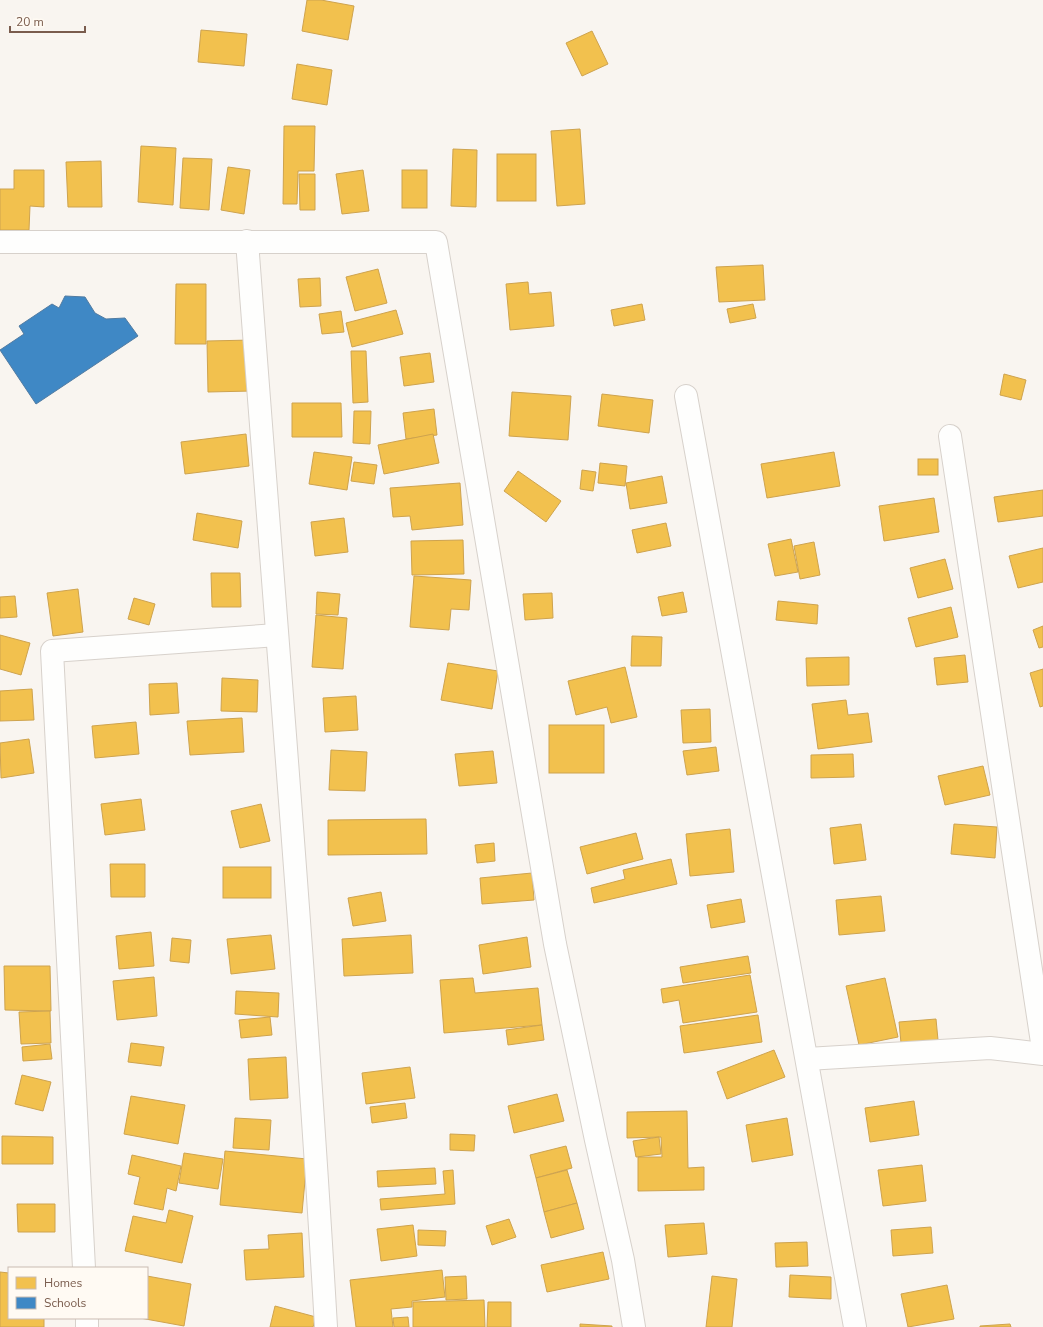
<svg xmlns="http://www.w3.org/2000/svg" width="1043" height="1327" font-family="'Nunito Sans',sans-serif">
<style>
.homes{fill:#f2c14e;stroke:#cea34e}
.schools{fill:#3f88c5;stroke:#517ba1}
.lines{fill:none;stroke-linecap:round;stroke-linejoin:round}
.street-casing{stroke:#d7d1cb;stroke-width:24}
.street{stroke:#fefefd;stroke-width:22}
</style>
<rect width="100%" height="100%" fill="#f9f5f0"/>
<!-- homes -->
<g class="homes">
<polygon points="307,0 321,0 354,6 348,40 302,31"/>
<polygon points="201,30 247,34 244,66 198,62"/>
<polygon points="592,31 608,64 582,76 566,43"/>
<polygon points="297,64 332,70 327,105 292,99"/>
<polygon points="284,126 315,126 314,171 298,171 297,204 283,204"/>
<polygon points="580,129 585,204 557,206 551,131"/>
<polygon points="141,146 176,148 173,205 138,202"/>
<polygon points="453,149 477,150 476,207 451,206"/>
<rect x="497" y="154" width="39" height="47"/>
<polygon points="183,158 212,159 209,210 180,208"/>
<polygon points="101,161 102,207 68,207 66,162"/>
<polygon points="228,167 250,170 244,214 221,210"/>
<polygon points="14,170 44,170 44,207 30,206 29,230 0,230 0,189 14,189"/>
<polygon points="363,170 369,211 342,214 336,174"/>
<rect x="402" y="170" width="25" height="38"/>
<polygon points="299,174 315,174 315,210 300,210"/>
<polygon points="763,265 765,300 719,302 716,267"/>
<polygon points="378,269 387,303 355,311 346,277"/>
<polygon points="320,278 321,306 300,307 298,279"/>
<polygon points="528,282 529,294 551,292 554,326 510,330 506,284"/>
<polygon points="176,284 206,284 206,344 175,344"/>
<polygon points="642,304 645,320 614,326 611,310"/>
<polygon points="753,304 756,318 730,323 727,309"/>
<polygon points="396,310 403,334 352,347 346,323"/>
<polygon points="341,311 344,332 322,334 319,314"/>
<polygon points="252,340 252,391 208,392 207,341"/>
<polygon points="351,351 366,351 368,402 353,403"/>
<polygon points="430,353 434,382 404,386 400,357"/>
<polygon points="1004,374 1026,380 1021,400 1000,395"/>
<polygon points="512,392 571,396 568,440 509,436"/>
<polygon points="602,394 653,400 649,433 598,426"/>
<polygon points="292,403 341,403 342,437 292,437"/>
<polygon points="434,409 437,435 406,439 403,413"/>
<polygon points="354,411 371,411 370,444 353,443"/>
<polygon points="246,434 249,466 185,474 181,442"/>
<polygon points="433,434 439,463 384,474 378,445"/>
<polygon points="314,452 352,457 347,490 309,484"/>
<polygon points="834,452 840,486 767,498 761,464"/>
<rect x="918" y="459" width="20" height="16"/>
<polygon points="354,462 377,465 374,484 351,481"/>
<polygon points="600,463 627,466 625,486 598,483"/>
<polygon points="582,470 596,472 593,491 580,489"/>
<polygon points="518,471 561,501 546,522 504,491"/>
<polygon points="662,476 667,503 630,509 626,483"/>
<polygon points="460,483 463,525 412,530 410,516 393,517 390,488"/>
<polygon points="1043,490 1043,516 998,522 994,497"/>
<polygon points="934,498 939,532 884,541 879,506"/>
<polygon points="197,513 242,521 238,548 193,540"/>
<polygon points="344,518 348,552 315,556 311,522"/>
<polygon points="666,523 671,546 637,553 632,530"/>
<polygon points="791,539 798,572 775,576 768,544"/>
<polygon points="463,540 464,574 412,575 411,541"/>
<polygon points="814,542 820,575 800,579 794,546"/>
<polygon points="1043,548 1043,582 1018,588 1009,556"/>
<polygon points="945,559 953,589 918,598 910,568"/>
<polygon points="211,573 240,573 241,607 212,607"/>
<polygon points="414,576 471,580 469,610 451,609 449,630 410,627"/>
<polygon points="78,589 83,632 53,636 47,593"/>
<polygon points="317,592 340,594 338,615 316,614"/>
<polygon points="683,592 687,612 662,616 658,597"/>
<polygon points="552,593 553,618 525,620 523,594"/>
<polygon points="15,596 17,617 0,618 0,597"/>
<polygon points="134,598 155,604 149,625 128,619"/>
<polygon points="778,601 818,605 817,624 776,620"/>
<polygon points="951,607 958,637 916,647 908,618"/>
<polygon points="316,615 347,618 343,669 312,667"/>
<polygon points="1043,626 1043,647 1039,648 1033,630"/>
<polygon points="0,635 30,643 21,675 0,669"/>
<polygon points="632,636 662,637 661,666 631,666"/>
<polygon points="965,655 968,682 937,685 934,658"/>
<polygon points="849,657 849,685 807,686 806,658"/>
<polygon points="448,663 498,671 492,709 441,700"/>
<polygon points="625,667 637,717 611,723 607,707 576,715 568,681"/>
<polygon points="1043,669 1043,706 1040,707 1030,673"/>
<polygon points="222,678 258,680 257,712 221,711"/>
<polygon points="177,683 179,713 150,715 149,684"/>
<polygon points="32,689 34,720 0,721 0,691"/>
<polygon points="356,696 358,730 325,732 323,698"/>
<polygon points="846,700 848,715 868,713 872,742 818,749 812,704"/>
<polygon points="710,709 711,742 683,743 681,710"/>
<polygon points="242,718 244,752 190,755 187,721"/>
<polygon points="136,722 139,754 95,758 92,726"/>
<rect x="549" y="725" width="55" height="48"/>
<polygon points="29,739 34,773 1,778 0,743"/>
<polygon points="716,747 719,771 687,775 683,751"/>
<polygon points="331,750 367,752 365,791 329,790"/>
<polygon points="493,751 497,783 459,786 455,754"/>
<polygon points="853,754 854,777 811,778 811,755"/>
<polygon points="983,766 990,795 945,805 938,776"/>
<polygon points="141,799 145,830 105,835 101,804"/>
<polygon points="261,804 270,841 240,848 231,811"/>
<polygon points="426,819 427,854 328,855 328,820"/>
<polygon points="861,824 866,860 834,864 830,828"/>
<polygon points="954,824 997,827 995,858 951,854"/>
<polygon points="730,829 734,872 690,876 686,834"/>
<polygon points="636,833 643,859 587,874 580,847"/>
<polygon points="494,843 495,861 477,863 475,845"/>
<polygon points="671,859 677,884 594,903 591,888 625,879 623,870"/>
<polygon points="110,864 145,864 145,897 111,897"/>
<rect x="223" y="867" width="48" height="31"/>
<polygon points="532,873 534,900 482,904 480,878"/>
<polygon points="381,892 386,921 353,926 348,898"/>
<polygon points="881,896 885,931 839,935 836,900"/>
<polygon points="741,899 745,922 711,928 707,905"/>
<polygon points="151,932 154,966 119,969 116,936"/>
<polygon points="271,935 275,969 231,974 227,939"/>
<polygon points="411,935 413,973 344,976 342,939"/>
<polygon points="527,937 531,967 483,974 479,945"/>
<polygon points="172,938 191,940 189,963 170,961"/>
<polygon points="748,956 751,973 683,983 680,967"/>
<polygon points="4,966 50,966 51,1011 5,1010"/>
<polygon points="750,975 757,1012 683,1023 679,1000 663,1003 661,989"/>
<polygon points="154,977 157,1016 117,1020 113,981"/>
<polygon points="473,978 475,993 538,988 542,1025 444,1033 440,980"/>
<polygon points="885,978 898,1037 859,1045 846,986"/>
<polygon points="236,991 279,993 278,1017 235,1014"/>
<polygon points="50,1011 51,1043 21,1044 19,1012"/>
<polygon points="758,1015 762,1042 684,1053 680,1026"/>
<polygon points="270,1017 272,1035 241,1038 239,1020"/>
<polygon points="936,1019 938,1040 901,1043 899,1022"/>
<polygon points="542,1025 544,1040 508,1045 506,1030"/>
<polygon points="131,1043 164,1047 161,1066 128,1062"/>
<polygon points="50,1044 52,1059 23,1061 22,1047"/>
<polygon points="774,1050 785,1077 727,1099 717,1072"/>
<polygon points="286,1057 288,1098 250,1100 248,1059"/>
<polygon points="410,1067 415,1098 366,1104 362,1073"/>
<polygon points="22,1075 51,1082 43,1111 15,1104"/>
<polygon points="557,1094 564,1121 514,1133 508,1106"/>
<polygon points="131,1096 185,1105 178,1144 124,1134"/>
<polygon points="914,1101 919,1135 870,1142 865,1108"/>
<polygon points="405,1103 407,1118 372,1123 370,1107"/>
<polygon points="687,1111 688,1168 704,1167 704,1190 638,1191 638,1157 662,1157 661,1137 627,1138 627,1112"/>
<polygon points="235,1118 271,1120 269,1150 233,1148"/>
<polygon points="787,1118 793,1155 752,1162 746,1125"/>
<polygon points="450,1134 475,1135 474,1151 450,1150"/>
<polygon points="2,1136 53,1137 53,1164 2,1164"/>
<polygon points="659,1137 661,1154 636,1157 633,1141"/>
<polygon points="566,1146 572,1168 536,1178 530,1155"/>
<polygon points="225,1151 307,1159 302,1213 220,1205"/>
<polygon points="184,1153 223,1159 218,1189 179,1183"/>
<polygon points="132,1155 181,1166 176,1191 167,1188 163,1210 134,1204 140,1177 128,1174"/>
<polygon points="922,1165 926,1201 883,1206 878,1170"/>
<polygon points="435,1168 436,1184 378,1187 377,1171"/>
<polygon points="453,1170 455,1204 381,1210 380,1199 445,1194 443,1171"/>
<polygon points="567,1170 577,1203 544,1212 536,1178"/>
<polygon points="577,1203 584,1229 551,1238 544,1212"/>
<polygon points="17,1204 55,1204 55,1232 18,1232"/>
<polygon points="169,1210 193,1216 182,1263 125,1251 133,1216 166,1223"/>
<polygon points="509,1219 516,1237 492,1245 486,1226"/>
<polygon points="704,1223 707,1254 668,1257 665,1225"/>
<polygon points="413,1225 417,1256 381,1261 377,1229"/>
<polygon points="931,1227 933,1253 893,1256 891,1230"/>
<polygon points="418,1230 446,1231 445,1246 418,1245"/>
<polygon points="302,1233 304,1277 246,1280 244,1250 269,1249 268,1235"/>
<polygon points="807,1242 808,1266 776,1267 775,1243"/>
<polygon points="603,1252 609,1279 547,1292 541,1265"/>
<polygon points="442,1270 445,1297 412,1301 412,1307 391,1309 393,1327 356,1327 350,1280"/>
<polygon points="0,1272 9,1273 9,1318 44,1318 44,1327 0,1327"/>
<polygon points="790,1275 831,1277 831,1299 789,1297"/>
<polygon points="147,1276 191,1284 184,1326 140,1318 147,1318"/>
<polygon points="466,1276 467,1299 446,1300 445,1277"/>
<polygon points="712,1276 737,1279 732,1327 706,1327"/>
<polygon points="947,1285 954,1319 908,1327 901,1294"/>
<polygon points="484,1300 485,1327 413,1327 413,1302"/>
<polygon points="488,1302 511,1302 511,1327 487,1327"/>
<polygon points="275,1306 316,1317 313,1327 270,1327"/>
<polygon points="408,1317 409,1327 394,1327 393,1318"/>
<polygon points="580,1324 612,1326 612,1327 580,1327"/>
<polygon points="1010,1324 1011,1327 980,1327 980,1326"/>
</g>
<!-- schools -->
<polygon class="schools" points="65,296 85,297 95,313 106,319 125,318 138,336 36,404 0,350 24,334 19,326 52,304 59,308"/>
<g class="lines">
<!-- street casing -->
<g class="street-casing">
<g id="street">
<path d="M247,241C274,603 305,965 326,1327"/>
<polyline points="0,242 436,242 555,944 596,1140 623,1260 634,1327"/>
<polyline points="686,396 855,1327"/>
<polyline points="950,436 1043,1049"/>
<polyline points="807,1059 990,1048 1043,1054"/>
<polyline points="84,1268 52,651 277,635"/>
<polyline points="87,1318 87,1327"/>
</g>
</g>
<!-- street -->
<use href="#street" class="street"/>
</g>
<!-- legend -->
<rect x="8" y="1267" width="140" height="52" fill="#fffaf3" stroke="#cabbb1"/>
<rect x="16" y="1277" width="20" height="12" fill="#f2c14e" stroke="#cabbb1"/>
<text x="44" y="1287" font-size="12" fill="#7a5c4d">Homes</text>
<rect x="16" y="1297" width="20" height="12" fill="#3f88c5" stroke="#cabbb1"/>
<text x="44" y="1307" font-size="12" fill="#7a5c4d">Schools</text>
<!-- scale -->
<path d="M10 26v6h75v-6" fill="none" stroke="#7a5c4d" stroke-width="2"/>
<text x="16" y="26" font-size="12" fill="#7a5c4d" stroke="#fffaf3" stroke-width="3" paint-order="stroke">20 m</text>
</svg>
